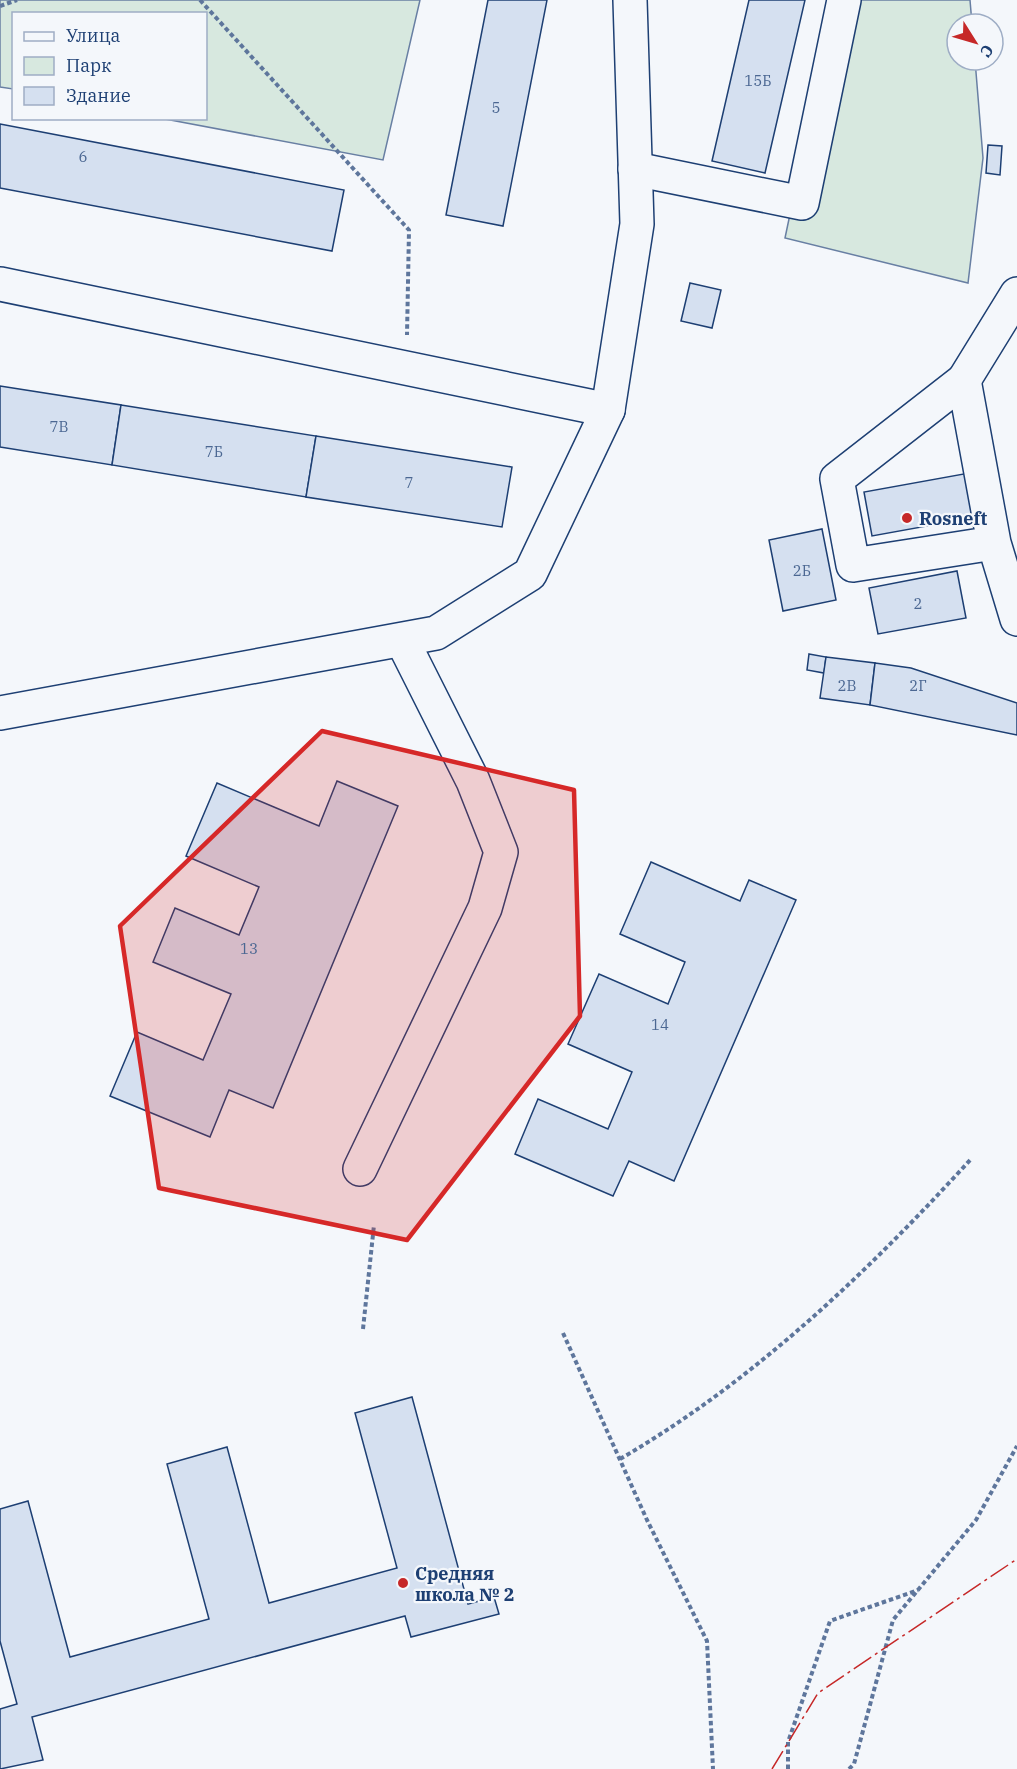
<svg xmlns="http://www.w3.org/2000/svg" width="1017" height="1769" font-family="'IBM Plex Serif',serif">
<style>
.green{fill:#d7e8df;stroke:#687fa3;stroke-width:1.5}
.building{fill:#d5e0f0;stroke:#1d3f73;stroke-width:1.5}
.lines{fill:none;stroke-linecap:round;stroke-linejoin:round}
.minor-casing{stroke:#1d3f73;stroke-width:36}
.major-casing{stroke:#1d3f73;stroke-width:36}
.path{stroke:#5e769c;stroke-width:4;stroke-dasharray:4.5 3;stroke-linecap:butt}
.minor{stroke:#f4f7fb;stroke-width:33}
.major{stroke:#f4f7fb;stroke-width:33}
.power{stroke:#c62828;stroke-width:1.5;stroke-dasharray:21 4.5 3 4.5;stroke-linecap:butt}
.marked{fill:#d62828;fill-opacity:0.2;stroke:#d62828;stroke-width:4.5;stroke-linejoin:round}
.poi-dot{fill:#c62828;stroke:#f4f7fb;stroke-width:2}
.labels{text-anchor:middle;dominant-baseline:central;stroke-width:4.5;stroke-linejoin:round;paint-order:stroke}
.number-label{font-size:15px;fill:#4b6792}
.poi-label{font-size:18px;font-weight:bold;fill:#1d3f73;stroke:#f4f7fb;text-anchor:start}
</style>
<rect width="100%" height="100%" fill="#f4f7fb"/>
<!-- green -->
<g class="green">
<polygon points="0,0 420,0 383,160 165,119 206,118 206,14 14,14 13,89 0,87"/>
<polygon points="835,0 970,0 972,24 957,24 957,60 975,60 983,158 968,283 785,238"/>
</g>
<!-- building -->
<g class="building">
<polygon points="488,0 547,0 503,226 446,215"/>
<polygon points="749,0 805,0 765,173 712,161"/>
<polygon points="0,124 344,190 332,251 0,188"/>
<polygon points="988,145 1002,146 1000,175 986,173"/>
<polygon points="690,283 721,290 712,328 681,321"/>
<polygon points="0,386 121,405 112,465 0,447"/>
<polygon points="121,405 316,436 306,497 112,465"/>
<polygon points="316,436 512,467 502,527 306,497"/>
<polygon points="969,473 977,517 872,536 864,492"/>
<polygon points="822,529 836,600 783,611 769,540"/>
<polygon points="957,571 966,618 878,634 869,588"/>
<polygon points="809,654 826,657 824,673 807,670"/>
<polygon points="826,657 875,663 870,705 820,698"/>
<polygon points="875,663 911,668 1017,703 1017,735 870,705"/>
<polygon points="337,781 398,806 273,1108 229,1090 210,1137 110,1096 137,1032 203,1060 231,994 153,962 175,908 239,935 259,887 186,856 217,783 319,826"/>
<polygon points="651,862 740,901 749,880 796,900 674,1181 629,1161 613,1196 515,1154 538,1099 608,1129 632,1072 568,1044 599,974 668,1004 685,962 620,934"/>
<polygon points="412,1397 468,1604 494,1597 499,1614 411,1637 405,1616 32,1717 43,1760 0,1769 0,1709 17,1704 0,1641 0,1509 28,1501 70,1657 209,1619 167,1464 227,1447 269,1603 397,1568 355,1413"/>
</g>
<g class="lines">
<!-- minor casing -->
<g class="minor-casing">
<g id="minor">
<polyline points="635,169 802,203 844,0"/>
<polyline points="0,284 608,410"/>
<polyline points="994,543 964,380 837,479 853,565 994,543 1017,619"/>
<polyline points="0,713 436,633 530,574 608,410 637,224 630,0"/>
<polyline points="360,1169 485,908 501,852 473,781 402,640"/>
</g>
</g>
<!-- major casing -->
<g class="major-casing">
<polyline id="major" points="964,380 1017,294"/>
</g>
<!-- path -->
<g class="path">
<polyline points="200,0 409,230 407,335"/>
<polyline points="0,6 17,0"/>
<polyline points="363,1329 374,1225"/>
<polyline points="563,1333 647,1520 707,1641 713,1769"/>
<path d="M620,1459C754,1381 868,1272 972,1158"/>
<polyline points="788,1769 788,1742 830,1621 918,1590"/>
<polyline points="849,1769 854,1764 893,1620 976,1520 1017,1446"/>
</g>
<!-- minor -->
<use href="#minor" class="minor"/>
<!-- major -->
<use href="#major" class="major"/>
<!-- power -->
<polyline class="power" points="772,1769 818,1693 1017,1559"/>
</g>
<!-- marked area -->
<path class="marked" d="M322,731L574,790L580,1016L407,1240L159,1188L120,926Z"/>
<!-- markers -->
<g class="poi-dot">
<circle cx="907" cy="518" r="6"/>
<circle cx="403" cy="1583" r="6"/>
</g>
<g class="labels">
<!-- number labels -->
<g class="number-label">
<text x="758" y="80">15Б</text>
<text x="496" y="107">5</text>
<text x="83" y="156">6</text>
<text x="59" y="426">7В</text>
<text x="214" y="451">7Б</text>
<text x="409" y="482">7</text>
<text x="802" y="570">2Б</text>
<text x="918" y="603">2</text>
<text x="847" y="685">2В</text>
<text x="918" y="685">2Г</text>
<text x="249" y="948">13</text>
<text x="660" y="1024">14</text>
</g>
<!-- poi labels -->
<g class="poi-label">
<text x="919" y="518">Rosneft</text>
<text x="415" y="1573">Средняя<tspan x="415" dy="21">школа № 2</tspan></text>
</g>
</g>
<!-- legend -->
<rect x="12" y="12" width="195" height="108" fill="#f4f7fb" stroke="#9eadc5" stroke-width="1.5"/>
<rect x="24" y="32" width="30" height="9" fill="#f4f7fb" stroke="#9eadc5" stroke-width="1.5"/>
<text x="66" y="42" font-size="18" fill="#1d3f73">Улица</text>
<rect x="24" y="57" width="30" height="18" fill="#d7e8df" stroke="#9eadc5" stroke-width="1.5"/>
<text x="66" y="72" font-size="18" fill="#1d3f73">Парк</text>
<rect x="24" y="87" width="30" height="18" fill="#d5e0f0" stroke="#9eadc5" stroke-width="1.5"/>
<text x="66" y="102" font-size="18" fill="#1d3f73">Здание</text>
<!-- north arrow -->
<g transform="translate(975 42) rotate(127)"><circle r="28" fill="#f4f7fb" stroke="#9eadc5" stroke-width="1.5"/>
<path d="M0-4.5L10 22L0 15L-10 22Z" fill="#c62828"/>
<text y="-9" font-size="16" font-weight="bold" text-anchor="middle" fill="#1d3f73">С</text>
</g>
</svg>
